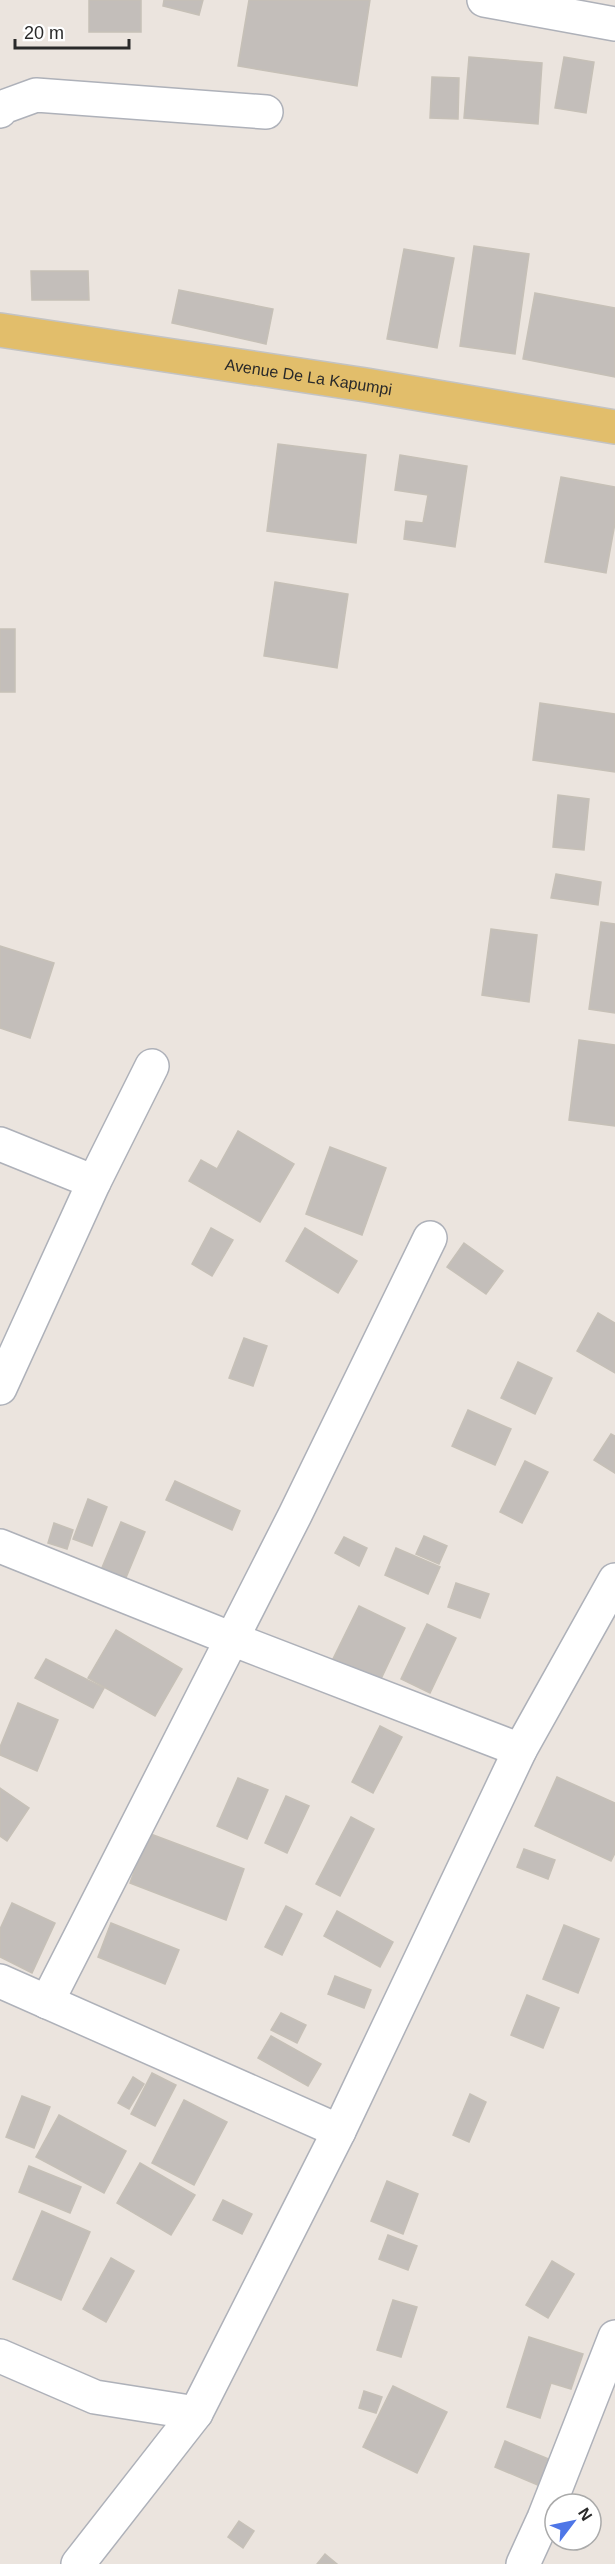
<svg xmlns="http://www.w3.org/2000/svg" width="615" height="2564" font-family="Arial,sans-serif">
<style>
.building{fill:#c3beba;stroke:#c6c0b7;stroke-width:1.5}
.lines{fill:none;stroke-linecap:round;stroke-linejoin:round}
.minor-casing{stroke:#aeb1b9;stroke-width:36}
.major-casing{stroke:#c3c3c3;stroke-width:36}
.minor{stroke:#fff;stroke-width:33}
.major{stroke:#e2be6b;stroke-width:33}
.labels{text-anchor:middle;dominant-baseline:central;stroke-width:5;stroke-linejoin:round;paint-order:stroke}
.street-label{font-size:16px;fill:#2a2a2a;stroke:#fff}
</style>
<rect width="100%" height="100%" fill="#ebe4de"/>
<!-- building -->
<g class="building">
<rect x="89" y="0" width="52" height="32"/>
<polygon points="164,0 203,0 199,15 163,6"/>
<polygon points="249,0 370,0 357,86 238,66"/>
<polygon points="469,57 542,63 538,124 464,118"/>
<polygon points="564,57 594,62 586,113 555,108"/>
<polygon points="432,77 459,78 458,119 430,118"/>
<polygon points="474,246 529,254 515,354 460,346"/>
<polygon points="404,249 454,258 437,348 387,339"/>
<polygon points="31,271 88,271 89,300 32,300"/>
<polygon points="179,290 273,309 266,344 172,323"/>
<polygon points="535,293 615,308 615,377 523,359"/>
<polygon points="278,444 366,455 356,543 267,531"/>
<polygon points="400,455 467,466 455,547 404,539 406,521 423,523 428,495 395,490"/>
<polygon points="561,477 615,487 615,523 606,573 545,562"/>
<polygon points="275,582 348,594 337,668 264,656"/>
<rect x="0" y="629" width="15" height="63"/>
<polygon points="540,703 615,714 615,772 533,760"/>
<polygon points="558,795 589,799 584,850 553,847"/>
<polygon points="556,874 601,882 598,905 551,898"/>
<polygon points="601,922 615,924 615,1013 589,1009"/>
<polygon points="491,929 537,935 529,1002 482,995"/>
<polygon points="0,946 54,963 30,1038 0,1028"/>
<polygon points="579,1040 615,1045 615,1126 569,1120"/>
<polygon points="238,1131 294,1164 260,1222 189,1181 201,1160 217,1169"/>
<polygon points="330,1147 386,1168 362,1235 306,1214"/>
<polygon points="211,1228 233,1240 212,1276 192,1264"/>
<polygon points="305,1228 357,1261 338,1293 286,1261"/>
<polygon points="464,1243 503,1271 486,1294 447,1267"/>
<polygon points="598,1313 615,1323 615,1373 577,1351"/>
<polygon points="244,1338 267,1346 253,1386 229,1378"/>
<polygon points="518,1362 552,1378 535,1414 501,1398"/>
<polygon points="468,1410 511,1429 495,1465 452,1446"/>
<polygon points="611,1434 615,1436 615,1473 594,1460"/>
<polygon points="525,1461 548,1472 522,1523 500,1512"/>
<polygon points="175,1481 240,1511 232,1530 166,1500"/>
<polygon points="88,1499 107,1507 92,1546 73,1539"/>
<polygon points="121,1522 145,1532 125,1580 101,1570"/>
<polygon points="54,1523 73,1530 67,1549 48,1543"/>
<polygon points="424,1536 447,1546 439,1564 416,1554"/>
<polygon points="344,1537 367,1548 359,1566 335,1553"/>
<polygon points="396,1548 440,1567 428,1594 385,1575"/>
<polygon points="456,1583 489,1594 480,1618 448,1607"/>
<polygon points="359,1606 405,1628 380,1681 333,1659"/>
<polygon points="427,1624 456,1638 430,1693 401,1679"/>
<polygon points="116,1630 182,1669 155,1716 88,1678"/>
<polygon points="46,1659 104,1688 93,1708 35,1678"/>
<polygon points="18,1703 58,1720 37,1771 0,1755 0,1747"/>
<polygon points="380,1726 402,1737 373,1793 352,1782"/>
<polygon points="557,1777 615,1803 615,1853 611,1861 535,1826"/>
<polygon points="238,1778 268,1790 247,1839 217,1826"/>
<polygon points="0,1788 29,1808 7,1841 0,1836"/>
<polygon points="286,1796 309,1806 287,1853 265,1843"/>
<polygon points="351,1817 374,1829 340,1896 316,1884"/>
<polygon points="148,1833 244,1869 226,1920 130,1883"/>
<polygon points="524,1849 555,1860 548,1879 517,1867"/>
<polygon points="12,1903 55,1923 32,1973 0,1957 0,1929"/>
<polygon points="286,1906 302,1914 282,1955 265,1947"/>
<polygon points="337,1911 393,1942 380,1967 324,1936"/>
<polygon points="111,1923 179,1950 165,1984 98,1957"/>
<polygon points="564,1925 599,1939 578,1993 543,1979"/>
<polygon points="335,1976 371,1990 364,2008 328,1994"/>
<polygon points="527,1995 559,2008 543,2048 511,2035"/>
<polygon points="281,2013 306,2025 297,2043 271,2030"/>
<polygon points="271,2036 321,2064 308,2086 258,2058"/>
<polygon points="152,2073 176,2085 155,2126 131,2114"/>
<polygon points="133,2077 144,2084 129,2109 118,2103"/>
<polygon points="470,2094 486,2102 469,2142 453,2135"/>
<polygon points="22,2096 50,2107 34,2148 6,2137"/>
<polygon points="184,2100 227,2122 194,2185 152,2163"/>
<polygon points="59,2115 126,2151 104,2193 36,2157"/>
<polygon points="140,2163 195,2195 171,2235 117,2203"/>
<polygon points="29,2166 81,2187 70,2213 19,2192"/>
<polygon points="387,2181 418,2194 403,2234 371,2221"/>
<polygon points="223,2200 252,2214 242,2234 213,2220"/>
<polygon points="42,2211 90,2232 61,2300 13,2279"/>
<polygon points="388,2235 417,2246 408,2270 379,2259"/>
<polygon points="111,2258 134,2271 106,2322 83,2309"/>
<polygon points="552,2261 574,2274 548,2318 526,2305"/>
<polygon points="393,2300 417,2307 401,2357 377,2350"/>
<polygon points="529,2337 583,2354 571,2389 551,2383 540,2418 507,2407"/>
<polygon points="393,2386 447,2412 417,2473 363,2447"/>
<polygon points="364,2391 382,2397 376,2413 359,2408"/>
<polygon points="505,2441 563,2465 552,2491 495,2467"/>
<polygon points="239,2521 254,2531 243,2548 228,2537"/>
<polygon points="325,2554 337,2564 317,2564"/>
</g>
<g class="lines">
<!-- minor casing -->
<g class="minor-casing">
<g id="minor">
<polyline points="484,0 615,24"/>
<polyline points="0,111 3,107 36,95 266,112"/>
<polyline points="0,1144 94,1182"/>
<polyline points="0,1388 94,1182 152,1066"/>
<polyline points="0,1546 232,1639 520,1750"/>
<polyline points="0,1981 339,2131"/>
<polyline points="47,2002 295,1515 430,1238"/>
<polyline points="0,2356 95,2397 196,2413"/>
<polyline points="78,2564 196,2413 339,2131 520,1750 615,1580"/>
<polyline points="523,2564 544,2518 615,2337"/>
</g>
</g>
<!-- major casing -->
<g class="major-casing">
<g id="major">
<path id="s1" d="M0,330L366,385L615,427"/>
</g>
</g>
<!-- minor -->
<use href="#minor" class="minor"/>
<!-- major -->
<use href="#major" class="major"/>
</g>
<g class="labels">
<!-- street labels -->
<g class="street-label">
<text stroke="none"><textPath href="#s1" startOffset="312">Avenue De La Kapumpi</textPath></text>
</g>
</g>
<!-- north arrow -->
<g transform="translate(573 2522) rotate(58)"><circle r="28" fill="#ffffff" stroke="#aaaaaa" stroke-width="1.5"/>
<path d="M0-4.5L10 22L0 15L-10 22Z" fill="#4e76e7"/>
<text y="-9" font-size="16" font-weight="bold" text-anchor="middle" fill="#2a2a2a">N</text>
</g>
<!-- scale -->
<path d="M15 39v9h114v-9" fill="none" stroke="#2a2a2a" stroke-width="3"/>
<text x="24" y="39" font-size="18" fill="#2a2a2a" stroke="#ffffff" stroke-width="4.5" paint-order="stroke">20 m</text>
</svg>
